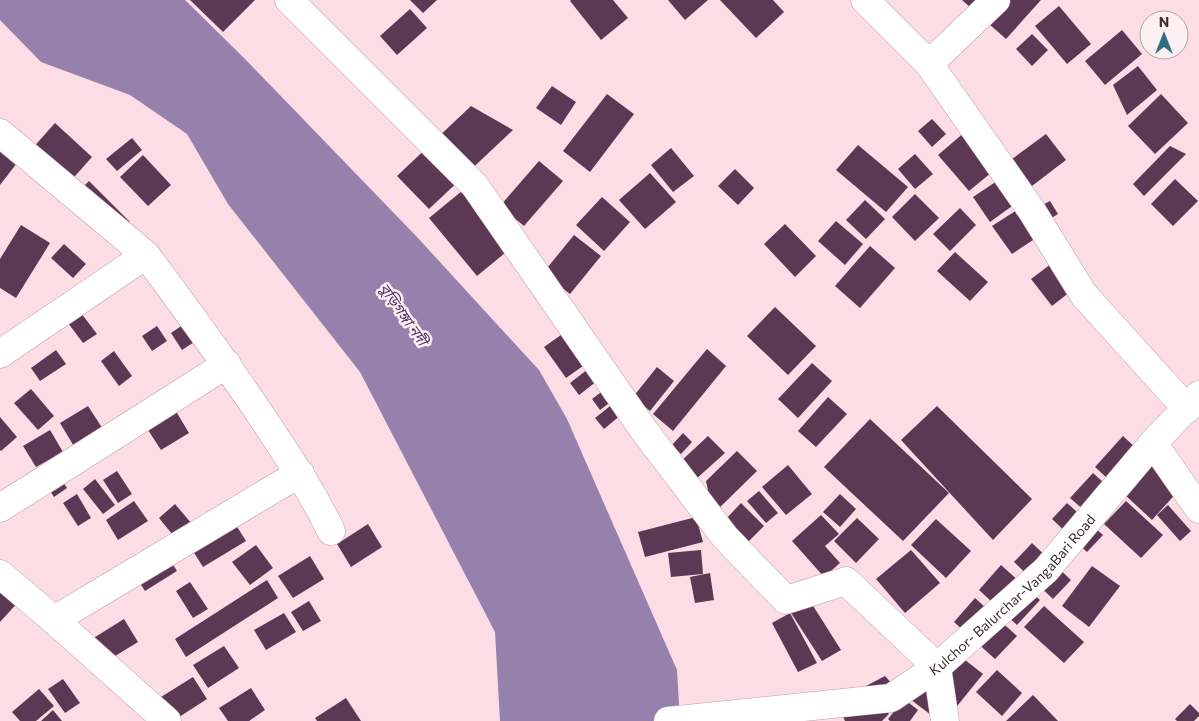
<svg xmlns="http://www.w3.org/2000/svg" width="1199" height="721" font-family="Commissioner,'Noto Sans Bengali',sans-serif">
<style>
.water{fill:#9581ac}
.building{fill:#5c3855}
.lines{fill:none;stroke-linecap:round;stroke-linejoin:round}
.minor-casing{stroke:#be9fa7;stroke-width:29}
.minor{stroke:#fff;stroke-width:28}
.labels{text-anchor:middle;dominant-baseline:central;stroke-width:5;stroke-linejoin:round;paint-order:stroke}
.street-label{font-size:14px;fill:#3c3033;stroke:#fdf0f3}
.water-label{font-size:15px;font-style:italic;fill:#52346d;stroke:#fdf0f3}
</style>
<rect width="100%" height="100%" fill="#fddde5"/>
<!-- water -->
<polygon class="water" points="0,0 185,0 244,58 417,237 539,370 567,419 677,670 680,721 500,721 495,632 360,372 228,204 187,134 130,95 41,62 0,20"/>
<!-- building -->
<g class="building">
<polygon points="190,0 255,0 223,32"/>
<polygon points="410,0 437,0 423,13"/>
<polygon points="571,0 613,0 628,18 601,40 570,1"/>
<polygon points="668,0 708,0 685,20"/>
<polygon points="720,0 773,0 784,12 756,38"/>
<polygon points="962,0 1041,0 1006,39"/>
<polygon points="1059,6 1091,44 1067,64 1035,26"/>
<polygon points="410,9 427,28 397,55 380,36"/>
<polygon points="1122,30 1142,54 1105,85 1085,61"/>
<polygon points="1032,34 1048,50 1032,66 1016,49"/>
<polygon points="1138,66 1157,90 1127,115 1113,85"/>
<polygon points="552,86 576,102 561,125 536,108"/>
<polygon points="607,94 634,114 590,172 563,151"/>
<polygon points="1161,94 1188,123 1155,154 1128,126"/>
<polygon points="471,106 513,130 429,209 397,176"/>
<polygon points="932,119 946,134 932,147 918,131"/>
<polygon points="55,123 92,157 60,193 22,160"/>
<polygon points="966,131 997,168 969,191 938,155"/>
<polygon points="1046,134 1066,160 1028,189 1008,162"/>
<polygon points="132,138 142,150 117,171 106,159"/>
<polygon points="858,145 908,187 886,212 836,170"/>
<polygon points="1170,146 1186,154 1144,196 1133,184"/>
<polygon points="671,148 694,176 673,192 651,165"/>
<polygon points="0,150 17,163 0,185"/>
<polygon points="915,154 933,174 915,189 898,169"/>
<polygon points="143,155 171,185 148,206 120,177"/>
<polygon points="539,161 563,181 524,226 500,206"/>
<polygon points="735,169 754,188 738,205 718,186"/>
<polygon points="650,173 676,202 645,229 619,200"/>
<polygon points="1003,177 1019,201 990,222 973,197"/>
<polygon points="1175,179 1198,201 1173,226 1151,204"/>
<polygon points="89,181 130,222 110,242 69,201"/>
<polygon points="462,191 511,248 477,276 429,218"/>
<polygon points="915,194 939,218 915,241 892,217"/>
<polygon points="602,197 630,222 604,251 576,225"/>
<polygon points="865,200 885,219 866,239 846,220"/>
<polygon points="1050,201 1058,214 1045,222 1037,208"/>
<polygon points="960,208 976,225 950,251 933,234"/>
<polygon points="1017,210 1036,238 1012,254 992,226"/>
<polygon points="836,221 863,244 845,265 818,241"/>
<polygon points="785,224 816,256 795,277 764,244"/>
<polygon points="21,225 50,243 16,298 0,288 0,259"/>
<polygon points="574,235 601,256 570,294 543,273"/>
<polygon points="64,244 86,264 73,278 51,258"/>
<polygon points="870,246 895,268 860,308 835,286"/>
<polygon points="955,252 988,282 970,301 937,271"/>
<polygon points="1055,261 1075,288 1052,306 1031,279"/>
<polygon points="775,307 816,346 788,375 747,336"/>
<polygon points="78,309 97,334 83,343 65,319"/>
<polygon points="199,314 211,331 182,350 171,333"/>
<polygon points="157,326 167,341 152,351 142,336"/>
<polygon points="568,330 590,361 566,378 544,347"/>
<polygon points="707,349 726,366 673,431 653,414"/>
<polygon points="56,350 66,364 40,381 31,368"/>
<polygon points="114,351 132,376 119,386 101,361"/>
<polygon points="812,363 832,381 798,418 778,399"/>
<polygon points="592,366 601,378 579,395 570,383"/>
<polygon points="657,367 674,381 650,411 633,397"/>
<polygon points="31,389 54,416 38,430 14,403"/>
<polygon points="604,390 612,401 600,410 592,399"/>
<polygon points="828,397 847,414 816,447 798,431"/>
<polygon points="168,398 189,433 161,450 139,416"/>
<polygon points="614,403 622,414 604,429 595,418"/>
<polygon points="88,406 110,440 81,458 60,423"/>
<polygon points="937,406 1032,499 993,540 901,440"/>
<polygon points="0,417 17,437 1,451 0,450"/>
<polygon points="870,419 949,493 903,541 824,467"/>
<polygon points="50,430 63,452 36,467 23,446"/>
<polygon points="683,433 692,442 681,454 672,445"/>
<polygon points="708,436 725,453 695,480 679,463"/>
<polygon points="1123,436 1180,489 1152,520 1095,467"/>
<polygon points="737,451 757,471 713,514 706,481"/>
<polygon points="52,465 67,488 54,497 39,473"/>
<polygon points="788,465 812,494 786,515 762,487"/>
<polygon points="117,471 132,494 118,503 103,480"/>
<polygon points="1093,473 1122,499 1100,524 1070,498"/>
<polygon points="95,479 115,505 103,514 83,489"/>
<polygon points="759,491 778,513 766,523 747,501"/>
<polygon points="77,494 91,518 78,526 63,503"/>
<polygon points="840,494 856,509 840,527 823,512"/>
<polygon points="134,501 148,521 118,540 106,520"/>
<polygon points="1126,501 1163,535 1141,558 1104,524"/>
<polygon points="741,503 764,526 747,543 724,521"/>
<polygon points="1067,503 1103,535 1087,552 1052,519"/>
<polygon points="175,504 198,531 181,545 159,518"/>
<polygon points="1168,505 1191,531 1180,541 1157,515"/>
<polygon points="821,515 839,534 825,546 840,563 824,577 792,541"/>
<polygon points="231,517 246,541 203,567 188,543"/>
<polygon points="696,517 703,542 645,557 638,532"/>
<polygon points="857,518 879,539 856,563 834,541"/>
<polygon points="936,519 971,551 946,578 911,545"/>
<polygon points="368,524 382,547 351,567 337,544"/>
<polygon points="1032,543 1071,580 1053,599 1014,562"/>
<polygon points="256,545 273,568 250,585 232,562"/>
<polygon points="163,549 177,571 145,591 131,569"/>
<polygon points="701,550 703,574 671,577 668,553"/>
<polygon points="911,550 940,583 905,613 876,579"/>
<polygon points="310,556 324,579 293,598 278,576"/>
<polygon points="1001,565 1040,600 1017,625 979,590"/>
<polygon points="1092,566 1120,586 1089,627 1062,606"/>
<polygon points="710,573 714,600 695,603 690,577"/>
<polygon points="267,580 278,598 186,657 175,639"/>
<polygon points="190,582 208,609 193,618 176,591"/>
<polygon points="0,589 21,599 0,622"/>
<polygon points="975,598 1017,636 995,659 954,622"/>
<polygon points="309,601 321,621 303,631 291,612"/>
<polygon points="810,601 841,650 822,661 791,613"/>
<polygon points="1044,606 1084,642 1064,663 1024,627"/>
<polygon points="284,613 296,632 266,650 254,630"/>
<polygon points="790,613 817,663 798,672 772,623"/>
<polygon points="124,619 138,642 107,661 92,639"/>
<polygon points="946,645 983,674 945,721 939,721 906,696"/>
<polygon points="224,646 239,668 208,688 193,665"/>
<polygon points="997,670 1022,693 1002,716 976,692"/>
<polygon points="885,676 902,695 890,712 866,686"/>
<polygon points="193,677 207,699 176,719 161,697"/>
<polygon points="63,679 80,703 65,713 48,689"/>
<polygon points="862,687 889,714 882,721 845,721 842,714"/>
<polygon points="251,688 265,710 249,721 228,721 219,708"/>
<polygon points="39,689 54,706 36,721 20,721 12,712"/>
<polygon points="1033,695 1058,721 1006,721"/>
<polygon points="346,698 361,721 317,721 315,718"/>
<polygon points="904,699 918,710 910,721 890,721 888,719"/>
<polygon points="1190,704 1199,713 1199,716 1194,721 1177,721 1175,719"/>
<polygon points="53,710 62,721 41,721"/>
</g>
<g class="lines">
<!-- minor casing -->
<g class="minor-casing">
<g id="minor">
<polyline points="289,0 475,186 643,429 725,537 786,600 846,581 937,667 945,721"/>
<polyline points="865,0 929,64 1032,211 1084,295 1187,409"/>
<polyline points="929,64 996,0"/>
<polyline points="0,133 146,255"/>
<path d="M0,354L146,255C187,310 228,366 266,423C289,458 313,493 331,531"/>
<polyline points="1153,443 1199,509"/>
<polyline points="0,508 227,364"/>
<polyline points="0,574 54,620 167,721"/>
<polyline points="54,620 300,473"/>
<path id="s1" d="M668,721L891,698L937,667L1046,570L1153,443L1199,395"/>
</g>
</g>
<!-- minor -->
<use href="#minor" class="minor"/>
</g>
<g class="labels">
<!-- street labels -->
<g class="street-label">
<text stroke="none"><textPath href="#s1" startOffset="384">Kulchor- Balurchar-VangaBari Road</textPath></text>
</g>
<!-- water labels -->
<g class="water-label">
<text transform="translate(404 314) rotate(55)">বুড়িগঙ্গা নদী</text>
</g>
</g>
<!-- north arrow -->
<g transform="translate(1164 35)"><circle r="24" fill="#fdf0f3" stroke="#b0a3a6"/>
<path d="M0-4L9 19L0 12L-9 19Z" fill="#306e84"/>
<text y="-8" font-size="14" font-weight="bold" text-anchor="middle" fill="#3c3033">N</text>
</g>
</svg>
